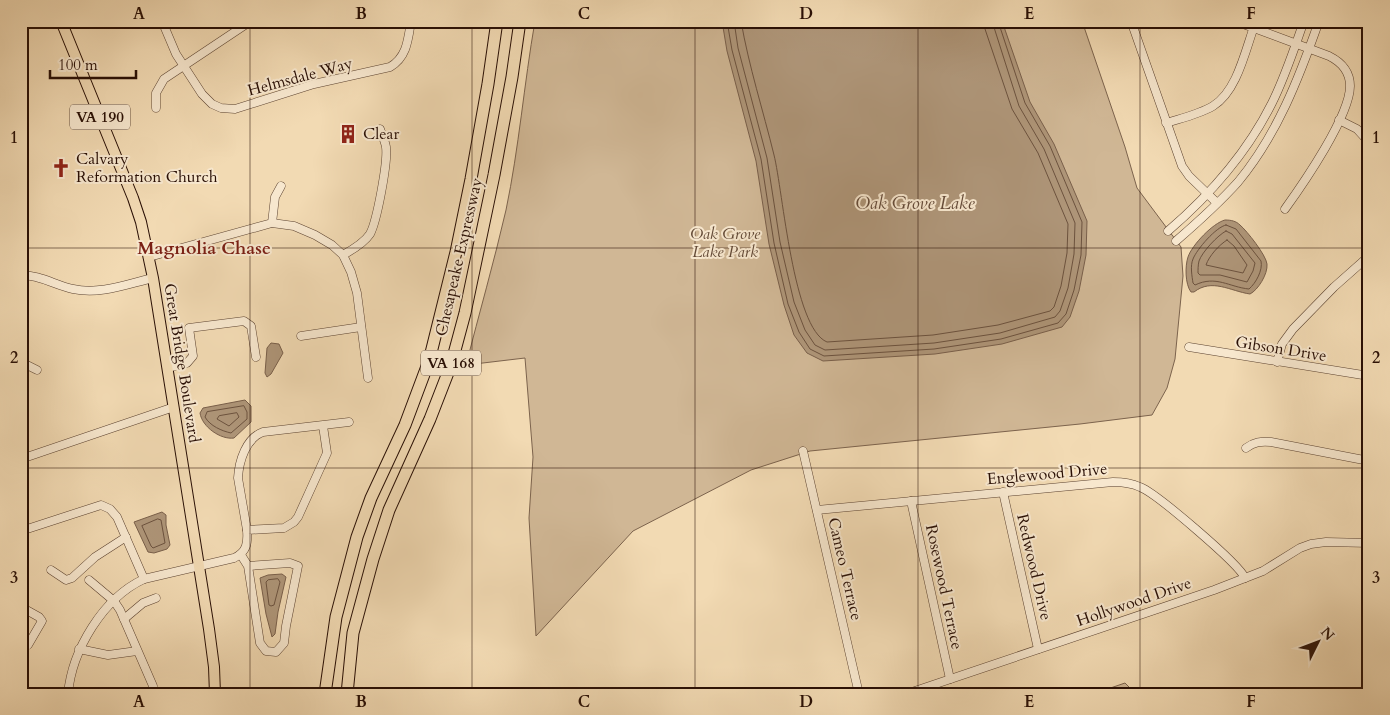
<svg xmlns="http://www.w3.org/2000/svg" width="1390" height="715" font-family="Cardo,serif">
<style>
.green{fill:#d0b795;stroke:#7c634d}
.water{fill:#ae9578;stroke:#795f4a}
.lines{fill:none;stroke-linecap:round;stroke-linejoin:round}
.shore{stroke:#6c523e;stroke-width:1}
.minor-casing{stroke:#5b4230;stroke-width:9}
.major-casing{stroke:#290f05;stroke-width:12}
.highway-casing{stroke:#290f05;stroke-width:13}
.minor{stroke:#f7e7ce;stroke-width:8}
.major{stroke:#f2dab3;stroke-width:10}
.highway{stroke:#f2dab3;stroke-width:11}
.grid{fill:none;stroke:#290f05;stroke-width:1;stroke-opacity:0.55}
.labels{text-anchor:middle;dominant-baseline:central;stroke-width:4;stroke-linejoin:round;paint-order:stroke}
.shield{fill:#f7e7ce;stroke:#675041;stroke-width:1}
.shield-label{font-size:15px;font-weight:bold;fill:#290f05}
.street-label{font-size:16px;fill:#290f05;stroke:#f7e7ce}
.poi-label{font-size:16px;fill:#290f05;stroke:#f7e7ce;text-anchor:start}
.park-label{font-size:16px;font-style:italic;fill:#634a37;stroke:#f7e7ce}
.water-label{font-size:18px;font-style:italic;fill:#654b39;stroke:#f7e7ce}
.neighbourhood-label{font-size:18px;font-weight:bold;fill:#7a1f14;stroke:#f7e7ce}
.neatline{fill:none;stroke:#290f05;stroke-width:2}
.grid-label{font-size:16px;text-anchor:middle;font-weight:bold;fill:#290f05}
</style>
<rect width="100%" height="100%" fill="#f2dab3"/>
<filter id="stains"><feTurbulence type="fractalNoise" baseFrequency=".004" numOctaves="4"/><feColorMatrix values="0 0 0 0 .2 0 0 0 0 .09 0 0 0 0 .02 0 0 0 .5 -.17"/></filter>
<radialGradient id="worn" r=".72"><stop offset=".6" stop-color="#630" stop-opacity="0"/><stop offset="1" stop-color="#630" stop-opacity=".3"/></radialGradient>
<!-- green -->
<g class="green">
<path d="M535,21H1082L1125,147L1137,188L1181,247L1183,276L1175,359L1167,388L1152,415L1080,424L810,451L751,470L633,531L536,636L529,518L533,457L525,358L466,365C479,314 494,262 506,210C519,148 524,84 535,21Z"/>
<polygon points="1125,683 1136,694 1093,694"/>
</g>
<!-- water -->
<g class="water">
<polygon points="722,21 1002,21 1030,102 1054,144 1087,221 1086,255 1079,291 1070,317 1062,327 1002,344 935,354 823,361 807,353 794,335 784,305 769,244 756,161 727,51"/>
<path d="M1225,220C1231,220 1236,221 1240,225C1247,231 1266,255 1267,264C1268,274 1258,290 1250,294C1230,291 1212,278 1194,292H1191C1185,284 1185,266 1188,257C1192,245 1213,223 1225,220Z"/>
<polygon points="271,343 279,344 283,353 271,374 267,377 265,373 267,348"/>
<path d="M245,400L251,406V422L234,438C221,440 202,427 200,413L203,408Z"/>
<polygon points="162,512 166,515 166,525 170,545 167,549 154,553 148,552 134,522"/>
<polygon points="282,574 286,577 278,612 275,634 272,637 266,614 260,578 268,575"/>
</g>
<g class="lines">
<!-- shore -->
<g class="shore">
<polyline points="727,21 732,50 761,159 774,243 788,304 799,332 810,349 824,356 934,349 1001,339 1058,323 1066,314 1074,290 1081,255 1082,222 1050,146 1025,103 998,21"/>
<polyline points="734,21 738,48 767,158 780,242 794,302 805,330 815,345 825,350 934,343 1000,333 1055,317 1060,311 1068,288 1074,254 1075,223 1044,149 1019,106 992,21"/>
<path d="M741,21C749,67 763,110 774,155C783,191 793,328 827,342L933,335L998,325L1050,311L1054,307L1061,286L1067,253L1068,224L1038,153L1012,109L985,29L984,21"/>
<path d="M1226,225L1236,229L1261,261C1263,270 1256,283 1249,289C1229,287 1216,275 1195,285L1193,283C1192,276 1190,266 1193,259C1197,249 1216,227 1226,225Z"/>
<path d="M1226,231L1232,234L1255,263L1253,271L1247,282L1220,275H1200L1198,273C1198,270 1198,265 1199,261C1202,252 1218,235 1226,231Z"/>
<path d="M1227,240L1234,246L1247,265L1243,273L1206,265C1209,256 1219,245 1227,240Z"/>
<path d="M244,406L247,412V419L231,433C222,431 210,426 205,417L207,412Z"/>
<polygon points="237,413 239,417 229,426 217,419 219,416"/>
<polygon points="158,519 161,520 165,543 153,548 151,546 142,526"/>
<polygon points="278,579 280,582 274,605 271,606 269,605 266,582 268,580"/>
</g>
<!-- minor casing -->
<g class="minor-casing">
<g id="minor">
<path d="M162,21L176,54L202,94L212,104L221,108L235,109L314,84L390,67C407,57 408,40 411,21"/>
<polyline points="1131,21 1182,166 1189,176 1217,203"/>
<path d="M1235,21L1329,56C1341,62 1350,72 1350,86C1350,116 1303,184 1285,209"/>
<polyline points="156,108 156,93 164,79 251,21"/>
<polyline points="1339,120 1357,129 1367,140"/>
<path d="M1166,123C1182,118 1200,114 1213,106C1238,91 1246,47 1256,21"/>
<polyline points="272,223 275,197 281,186"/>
<path d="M1168,231C1210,195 1247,153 1272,103C1285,77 1294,49 1304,21"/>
<path d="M1176,241C1198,222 1219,203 1238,182C1277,135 1299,78 1319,21"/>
<path d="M343,255C352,250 364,243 370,234C377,221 388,162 386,147C385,141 382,135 380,129"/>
<polyline points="149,257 272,223 294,226 315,235 332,245 343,255 351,272 357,293 368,378"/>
<path d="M21,275C40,275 55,285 73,289C100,295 127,284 153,278"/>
<polyline points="301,336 361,327"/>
<polyline points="1189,347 1369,376"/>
<polyline points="21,362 37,370"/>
<polyline points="1277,362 1282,344 1293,329 1334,287 1369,256"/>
<polyline points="167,368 187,363 193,356 189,328 244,321 251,326 256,357"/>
<path d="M1246,448C1254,442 1261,441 1271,442L1369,461"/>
<polyline points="803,451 859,694"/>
<polyline points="21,459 174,407"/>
<polyline points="1003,492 1038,649"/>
<polyline points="911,501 950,679"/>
<path d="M817,510L1113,482C1122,482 1131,483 1140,487C1156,493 1239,564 1245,578"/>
<path d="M247,530L238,478C239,461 246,438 263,432L349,422"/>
<polyline points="21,531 101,505 110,509 117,517 144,579"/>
<polyline points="241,555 248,566 260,643 266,651 276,652 284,643 286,626 298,566 290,563 248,566"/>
<polyline points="51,570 66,580 72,578 95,557 126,537"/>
<polyline points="89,580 114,601 120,610 153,686"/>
<polyline points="21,607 39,617 42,621 28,645"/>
<polyline points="124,619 143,603 156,598"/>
<polyline points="79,649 108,655 137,651"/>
<path d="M68,694C72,650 103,598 144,579L234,558C247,552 248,543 247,530L284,528L294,522L298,517L327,453L323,426"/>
<polyline points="906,694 1214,590 1263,571 1300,548 1311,544 1326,542 1369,543"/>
</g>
</g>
<!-- major casing -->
<g class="major-casing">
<polyline id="major" points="61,21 133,198 141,222 153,278 209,629 214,667 215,694"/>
</g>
<!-- highway casing -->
<g class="highway-casing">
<g id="highway">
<polyline points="325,694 336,617 357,537 371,498 405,425 429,361 456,252 471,179 488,84 497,21"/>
<polyline points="347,694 353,633 373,559 389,510 430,419 451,365 465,313 494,175 512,77 520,21"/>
</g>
</g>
<!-- minor -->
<use href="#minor" class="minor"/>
<!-- major -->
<use href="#major" class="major"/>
<!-- highway -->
<use href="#highway" class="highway"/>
</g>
<!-- grid -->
<path class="grid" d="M250,21V694M472,21V694M695,21V694M918,21V694M1140,21V694M21,248H1369M21,468H1369"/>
<!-- icons -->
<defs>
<g id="building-bare" transform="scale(1.5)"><path d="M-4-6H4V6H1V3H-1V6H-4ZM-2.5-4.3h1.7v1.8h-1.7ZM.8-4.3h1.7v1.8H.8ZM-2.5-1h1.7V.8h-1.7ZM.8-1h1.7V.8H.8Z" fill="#8f2418" stroke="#f7e7ce" stroke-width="2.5" paint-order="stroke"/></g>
<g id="church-bare" transform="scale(1.5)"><path d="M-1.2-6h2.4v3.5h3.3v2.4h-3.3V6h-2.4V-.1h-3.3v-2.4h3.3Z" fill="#8f2418" stroke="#f7e7ce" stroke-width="2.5" paint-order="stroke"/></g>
</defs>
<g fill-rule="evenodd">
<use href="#building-bare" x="348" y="134"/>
<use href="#church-bare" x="61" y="168"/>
</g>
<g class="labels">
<!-- shield labels -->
<g class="shield">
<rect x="70" y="104.5" width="60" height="25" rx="4"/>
<rect x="421" y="350.5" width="60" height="25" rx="4"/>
</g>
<g class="shield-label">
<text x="100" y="117">VA 190</text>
<text x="451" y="363">VA 168</text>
</g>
<!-- street labels -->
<g class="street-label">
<text transform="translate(300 77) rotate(-15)">Helmsdale Way</text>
<text transform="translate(459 257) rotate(-77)">Chesapeake Expressway</text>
<text transform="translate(1281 349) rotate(9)">Gibson Drive</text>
<text transform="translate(182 363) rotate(81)">Great Bridge Boulevard</text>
<text transform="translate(1047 474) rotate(-5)">Englewood Drive</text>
<text transform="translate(1034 567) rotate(77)">Redwood Drive</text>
<text transform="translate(845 569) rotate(77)">Cameo Terrace</text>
<text transform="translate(944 587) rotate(78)">Rosewood Terrace</text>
<text transform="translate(1134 602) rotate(-19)">Hollywood Drive</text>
</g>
<!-- poi labels -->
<g class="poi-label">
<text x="363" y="134">Clear</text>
<text x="76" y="159">Calvary<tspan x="76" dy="18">Reformation Church</tspan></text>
</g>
<!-- park labels -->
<g class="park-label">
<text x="725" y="234">Oak Grove<tspan x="725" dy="18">Lake Park</tspan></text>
</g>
<!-- water labels -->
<g class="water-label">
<text x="915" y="203">Oak Grove Lake</text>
</g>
<!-- neighbourhood labels -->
<g class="neighbourhood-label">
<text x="204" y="248">Magnolia Chase</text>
</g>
</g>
<!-- margin -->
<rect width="1390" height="715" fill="none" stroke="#f2dab3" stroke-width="55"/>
<!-- north arrow -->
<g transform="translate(1318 642) rotate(48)" stroke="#f7e7ce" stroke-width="4" paint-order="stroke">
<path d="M0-4L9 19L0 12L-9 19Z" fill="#290f05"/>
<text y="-8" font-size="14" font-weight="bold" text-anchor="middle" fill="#290f05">N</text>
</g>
<!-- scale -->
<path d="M50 70v8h86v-8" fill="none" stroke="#290f05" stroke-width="2.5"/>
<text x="58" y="70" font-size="15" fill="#290f05" stroke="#f7e7ce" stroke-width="4" paint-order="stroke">100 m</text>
<rect x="28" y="28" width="1334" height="660" class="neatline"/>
<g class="grid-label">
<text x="139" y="19">A</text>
<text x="361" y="19">B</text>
<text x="584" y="19">C</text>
<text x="806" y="19">D</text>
<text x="1029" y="19">E</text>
<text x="1251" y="19">F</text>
<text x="14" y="143">1</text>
<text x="1376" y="143">1</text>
<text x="14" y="363">2</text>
<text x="1376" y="363">2</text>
<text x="14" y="583">3</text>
<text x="1376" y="583">3</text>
<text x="139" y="707">A</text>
<text x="361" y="707">B</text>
<text x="584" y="707">C</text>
<text x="806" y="707">D</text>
<text x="1029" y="707">E</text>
<text x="1251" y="707">F</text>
</g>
<rect width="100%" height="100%" filter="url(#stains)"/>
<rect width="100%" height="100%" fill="url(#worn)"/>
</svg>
